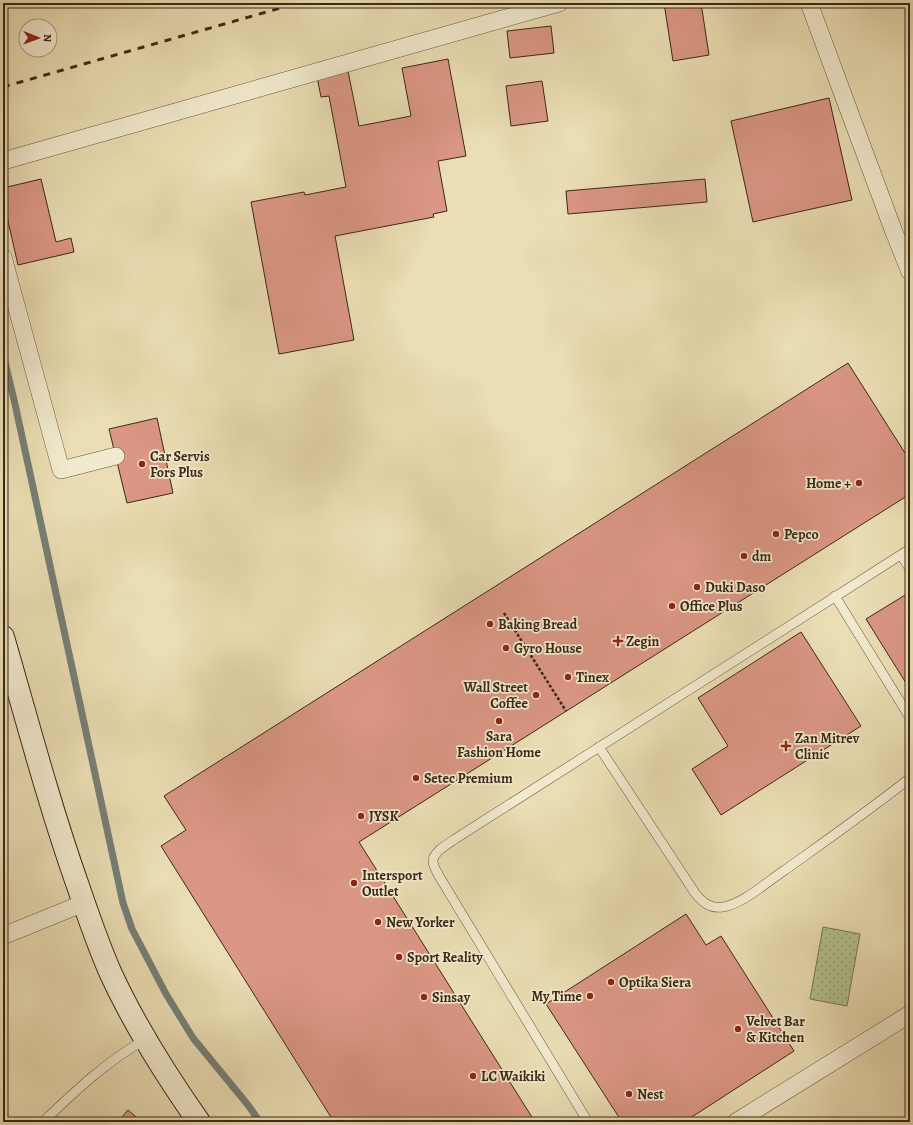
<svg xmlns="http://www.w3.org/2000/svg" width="913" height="1125" font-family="Alegreya,serif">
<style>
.grass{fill:url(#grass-dots);stroke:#787554}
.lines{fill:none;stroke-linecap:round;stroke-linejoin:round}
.stream{stroke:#758076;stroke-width:7}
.building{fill:#db9785;stroke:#3b2817}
.lane-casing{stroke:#67563e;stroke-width:10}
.street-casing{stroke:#67563e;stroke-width:18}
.secondary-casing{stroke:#3b2817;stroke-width:24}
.path{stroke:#3b2817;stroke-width:2.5;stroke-dasharray:3 2;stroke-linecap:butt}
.lane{stroke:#f2eace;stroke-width:9}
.street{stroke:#f2eace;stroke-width:17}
.secondary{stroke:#f2eace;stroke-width:22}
.rail{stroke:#3b2817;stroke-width:3;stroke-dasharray:7 7;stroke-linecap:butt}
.poi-dot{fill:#8f2418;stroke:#f2eace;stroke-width:1.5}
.labels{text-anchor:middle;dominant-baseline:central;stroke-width:3.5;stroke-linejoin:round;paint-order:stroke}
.poi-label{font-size:14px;font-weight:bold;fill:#3b2817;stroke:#f2eace;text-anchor:start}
</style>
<defs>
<pattern id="grass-dots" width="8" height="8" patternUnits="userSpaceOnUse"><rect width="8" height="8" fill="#b4c290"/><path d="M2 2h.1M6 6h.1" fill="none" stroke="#949e75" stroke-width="1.8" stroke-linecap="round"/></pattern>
</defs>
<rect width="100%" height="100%" fill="#ebdeb4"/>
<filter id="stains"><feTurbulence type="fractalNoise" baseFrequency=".005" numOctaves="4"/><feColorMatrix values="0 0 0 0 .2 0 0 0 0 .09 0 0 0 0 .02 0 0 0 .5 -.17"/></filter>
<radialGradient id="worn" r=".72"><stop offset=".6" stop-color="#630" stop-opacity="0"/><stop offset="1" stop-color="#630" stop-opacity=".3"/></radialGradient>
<!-- grass -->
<polygon class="grass" points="823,927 860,934 847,1006 810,999"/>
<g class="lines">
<!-- stream -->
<polyline class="stream" points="3,354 15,404 123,903 132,929 166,994 193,1038 248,1105 260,1122"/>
</g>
<!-- building -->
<g class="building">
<polygon points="664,3 701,3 709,55 673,61"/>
<polygon points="551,26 554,53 510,58 507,31"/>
<polygon points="448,59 466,156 438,161 447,211 433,214 434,217 335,236 354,340 279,354 251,202 304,192 305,195 346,187 329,96 321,97 317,77 348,71 359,126 411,116 402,68"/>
<polygon points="542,81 548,121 511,126 506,86"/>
<polygon points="829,98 852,200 753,222 731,121"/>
<polygon points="41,179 56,242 71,238 74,252 18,265 3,199 3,188"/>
<polygon points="705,179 707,202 568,214 566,191"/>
<polygon points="848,363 910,461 910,494 359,842 535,1122 368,1122 366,1119 362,1122 334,1122 161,846 186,830 164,796"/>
<polygon points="157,418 173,493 127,503 109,429"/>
<polygon points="910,592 910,680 906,683 866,619"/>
<polygon points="801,632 861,726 721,815 692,769 728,746 698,698"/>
<polygon points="686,914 706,945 721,936 794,1051 684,1122 622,1122 546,1004"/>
<polygon points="128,1110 142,1122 125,1122 121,1118"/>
</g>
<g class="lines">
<!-- lane casing -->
<g class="lane-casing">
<g id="lane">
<polyline points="901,555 910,569"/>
<polyline points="835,596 910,718"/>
<path d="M599,747L695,893C702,902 710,909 723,907C743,904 768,881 785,870C827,840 870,810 910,778"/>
<path d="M43,1122C75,1091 107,1061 146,1039"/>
<path d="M588,1122L439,876C437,872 433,866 433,861C433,852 448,844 455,839L910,549"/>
</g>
</g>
<!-- street casing -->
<g class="street-casing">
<g id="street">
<polyline points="809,3 894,232 910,272"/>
<polyline points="3,161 559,3"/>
<polyline points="3,257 61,470 116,456"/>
<polyline points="3,936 84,903"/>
<polyline points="736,1122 910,1014"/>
</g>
</g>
<!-- secondary casing -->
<g class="secondary-casing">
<path id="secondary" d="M3,637C27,720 49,804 78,886C88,915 98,945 111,974C135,1026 166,1075 199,1122"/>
</g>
<!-- path -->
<polyline class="path" points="504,613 566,711"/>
<!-- lane -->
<use href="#lane" class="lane"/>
<!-- street -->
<use href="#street" class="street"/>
<!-- secondary -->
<use href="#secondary" class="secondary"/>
<!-- rail -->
<polyline class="rail" points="3,87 298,3"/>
</g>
<!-- markers -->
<g class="poi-dot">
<circle cx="142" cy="464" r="4"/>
<circle cx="859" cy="483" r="4"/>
<circle cx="776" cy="534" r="4"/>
<circle cx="744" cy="556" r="4"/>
<circle cx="697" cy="587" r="4"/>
<circle cx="672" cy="606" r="4"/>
<circle cx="490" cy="624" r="4"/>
<path d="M616 635h4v4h4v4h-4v4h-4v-4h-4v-4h4z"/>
<circle cx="506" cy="648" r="4"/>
<circle cx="568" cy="677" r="4"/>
<circle cx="536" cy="695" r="4"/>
<circle cx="499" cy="721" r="4"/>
<path d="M784 740h4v4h4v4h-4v4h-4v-4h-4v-4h4z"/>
<circle cx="416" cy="778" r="4"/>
<circle cx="361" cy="816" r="4"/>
<circle cx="354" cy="883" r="4"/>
<circle cx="378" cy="922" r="4"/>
<circle cx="399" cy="957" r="4"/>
<circle cx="611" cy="982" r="4"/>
<circle cx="590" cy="996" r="4"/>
<circle cx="424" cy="997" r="4"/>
<circle cx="738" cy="1029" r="4"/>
<circle cx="473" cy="1076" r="4"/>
<circle cx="629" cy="1094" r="4"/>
</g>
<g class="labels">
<!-- poi labels -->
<g class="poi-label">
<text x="150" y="456">Car Servis<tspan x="150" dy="16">Fors Plus</tspan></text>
<text x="851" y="483" text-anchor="end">Home +</text>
<text x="784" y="534">Pepco</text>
<text x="752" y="556">dm</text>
<text x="705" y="587">Duki Daso</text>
<text x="680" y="606">Office Plus</text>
<text x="498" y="624">Baking Bread</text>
<text x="626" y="641">Zegin</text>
<text x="514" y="648">Gyro House</text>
<text x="576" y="677">Tinex</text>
<text x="528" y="687" text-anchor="end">Wall Street<tspan x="528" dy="16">Coffee</tspan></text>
<text x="499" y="736" text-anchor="middle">Sara<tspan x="499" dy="16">Fashion Home</tspan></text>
<text x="795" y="738">Zan Mitrev<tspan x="795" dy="16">Clinic</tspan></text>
<text x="424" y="778">Setec Premium</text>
<text x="369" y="816">JYSK</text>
<text x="362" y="875">Intersport<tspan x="362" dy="16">Outlet</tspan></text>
<text x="386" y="922">New Yorker</text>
<text x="407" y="957">Sport Reality</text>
<text x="619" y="982">Optika Siera</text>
<text x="582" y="996" text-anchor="end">My Time</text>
<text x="432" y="997">Sinsay</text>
<text x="746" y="1021">Velvet Bar<tspan x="746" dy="16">&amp; Kitchen</tspan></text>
<text x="481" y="1076">LC Waikiki</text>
<text x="637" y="1094">Nest</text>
</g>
</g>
<!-- margin -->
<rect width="913" height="1125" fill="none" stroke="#ebdeb4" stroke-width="16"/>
<rect x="4" y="4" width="905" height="1117" fill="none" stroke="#3b2817" stroke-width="2"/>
<rect x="8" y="8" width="897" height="1109" fill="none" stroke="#3b2817"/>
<!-- north arrow -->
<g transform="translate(38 38) rotate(91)"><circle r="19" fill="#f2eace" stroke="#a99c85"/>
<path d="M0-3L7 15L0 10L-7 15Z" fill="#8f2418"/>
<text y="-6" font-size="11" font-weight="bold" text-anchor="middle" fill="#3b2817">N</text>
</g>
<rect width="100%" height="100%" filter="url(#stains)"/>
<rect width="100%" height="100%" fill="url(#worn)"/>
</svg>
